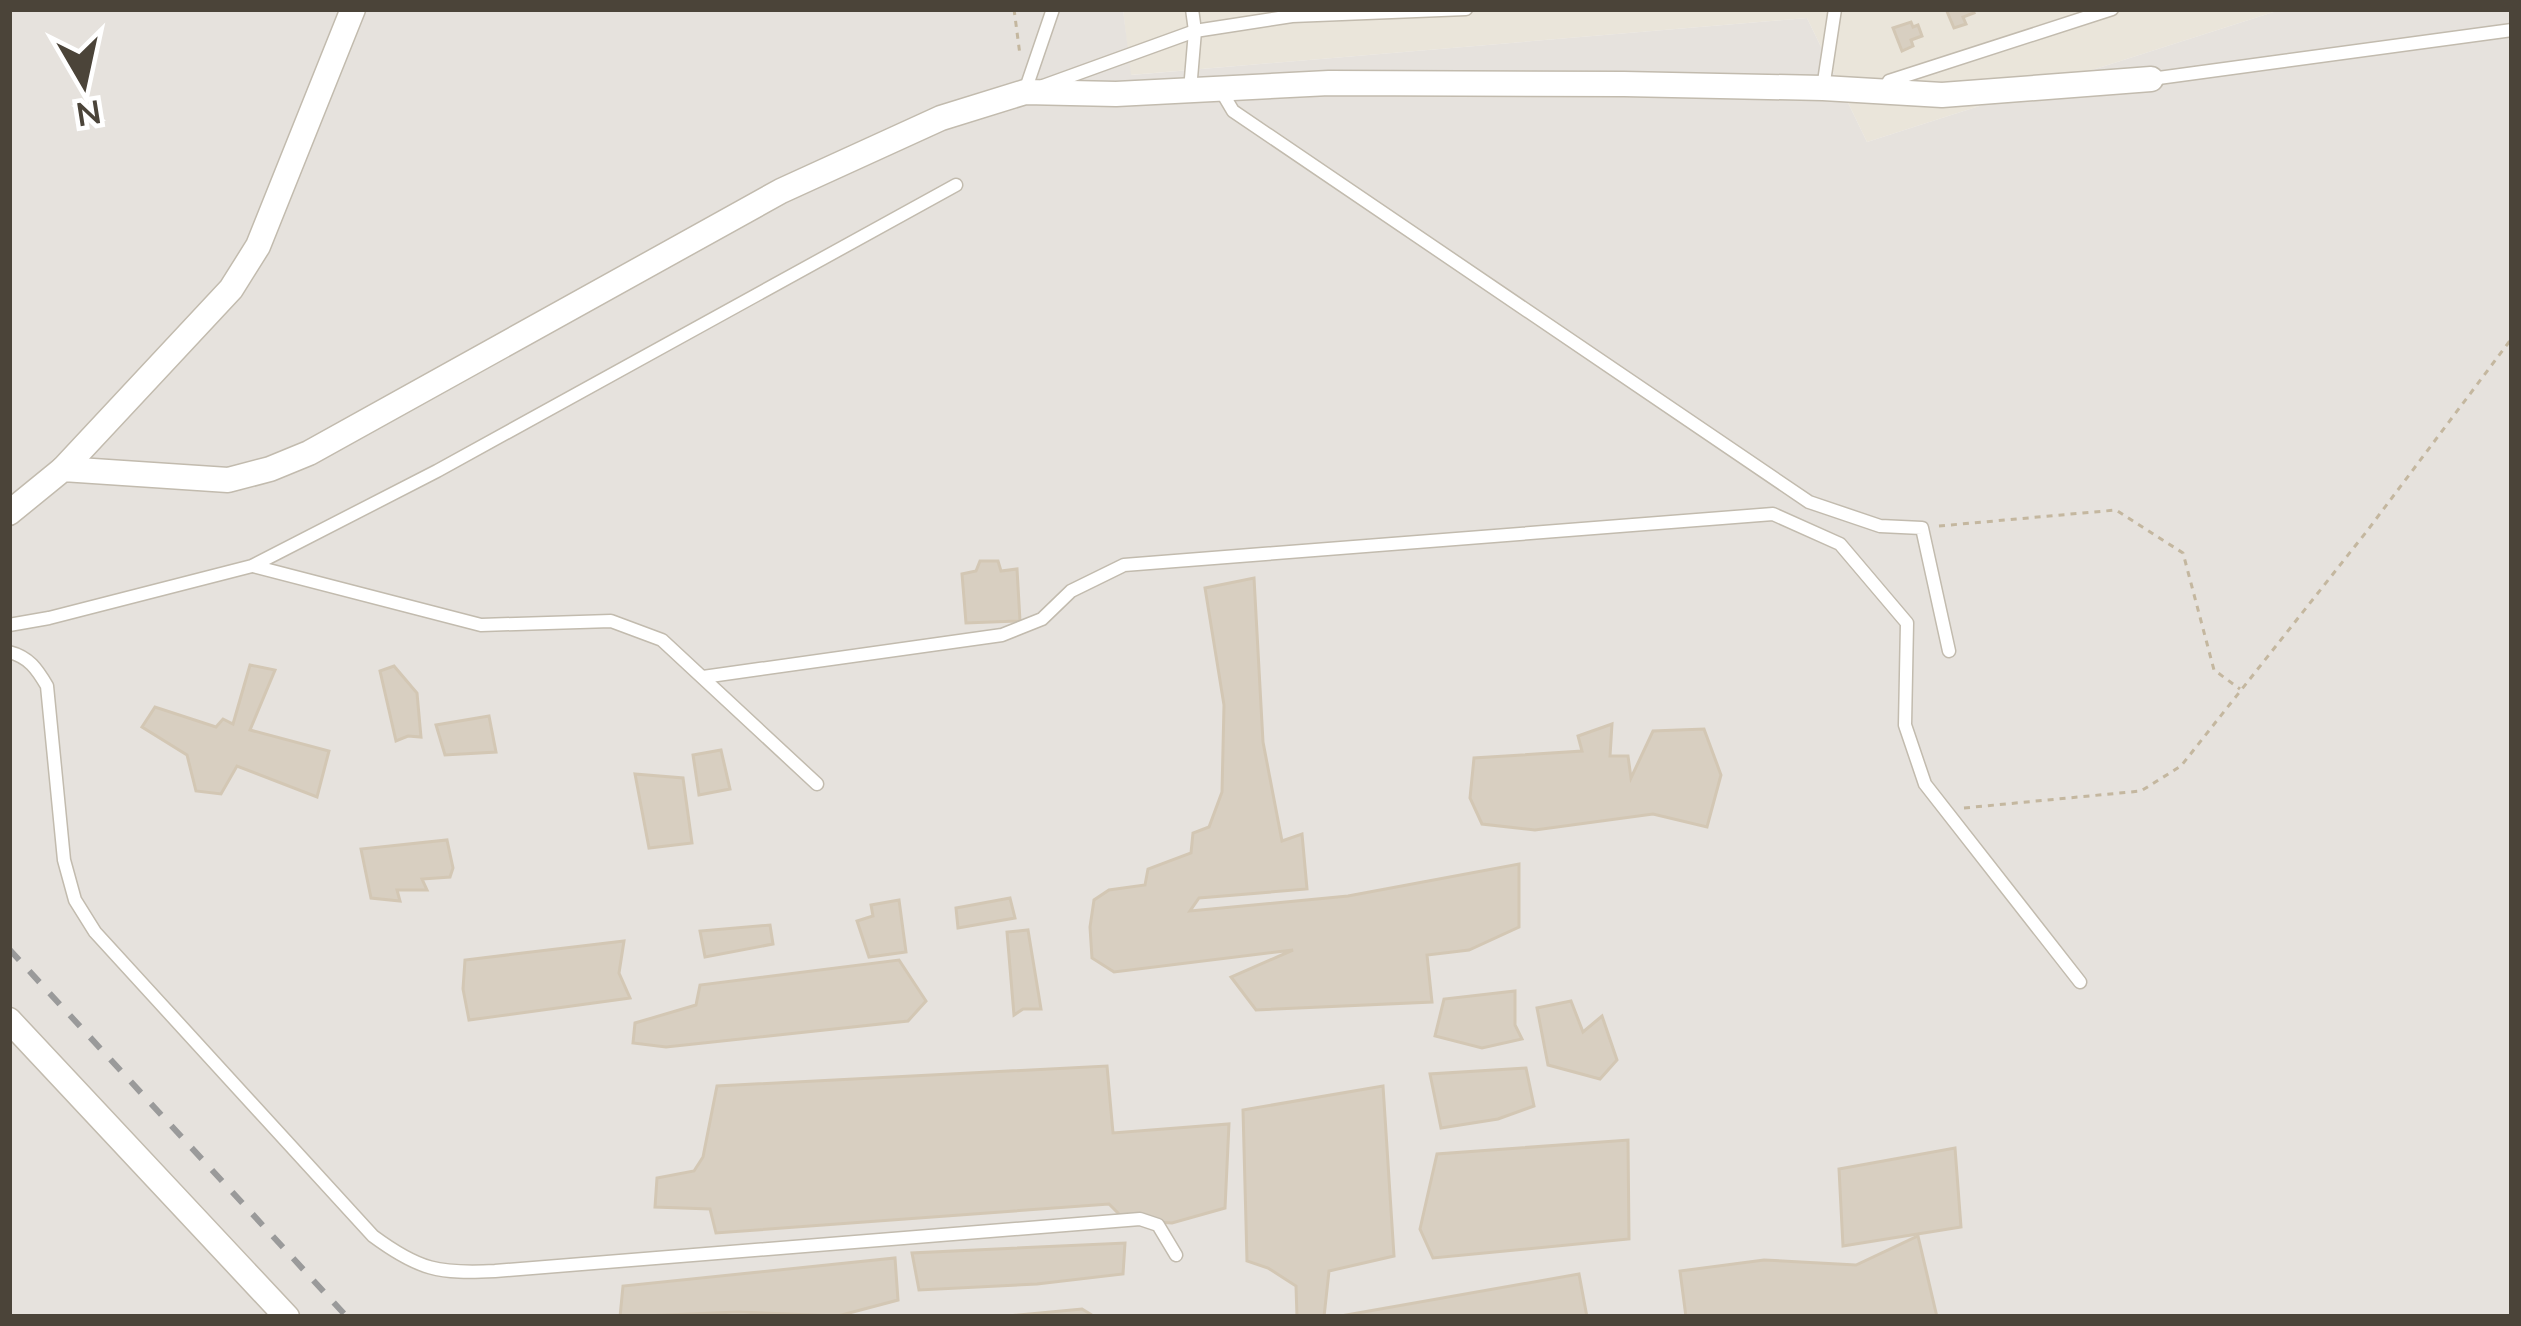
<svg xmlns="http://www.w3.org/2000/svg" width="2521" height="1326" font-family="'Nunito Sans',sans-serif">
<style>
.residential{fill:#eae5da}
.industrial{fill:#e6e2dd}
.building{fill:#d8cfc1;stroke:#d3c7b4;stroke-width:3}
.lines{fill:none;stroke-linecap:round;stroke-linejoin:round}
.lane-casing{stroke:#c2bbae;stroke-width:15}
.street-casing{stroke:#c2bbae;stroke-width:27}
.path{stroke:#c4b79f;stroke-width:3;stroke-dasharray:6 6;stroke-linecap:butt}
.lane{stroke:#fff;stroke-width:12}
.street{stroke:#fff;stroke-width:24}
.rail{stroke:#9a9a9a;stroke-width:6;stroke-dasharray:15 15;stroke-linecap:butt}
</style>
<rect width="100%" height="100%" fill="#f6f3ec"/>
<!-- residential -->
<polygon class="residential" points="1123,9 2283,9 1867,142 1807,18 1130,75"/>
<!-- industrial -->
<polygon class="industrial" points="9,9 1123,9 1131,75 1807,18 1867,142 2283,9 2512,9 2512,1317 9,1317"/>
<!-- building -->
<g class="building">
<polygon points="1946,9 1972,9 1974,13 1963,17 1966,24 1954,28"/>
<polygon points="1911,22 1913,27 1918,25 1922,36 1911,40 1913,46 1902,51 1893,28"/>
<polygon points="980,561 998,561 1001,571 1017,569 1020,621 966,623 962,574 976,571"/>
<polygon points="1254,578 1263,742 1282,841 1302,834 1307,889 1199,898 1190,911 1348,896 1519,864 1519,927 1469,950 1427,955 1432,1002 1256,1010 1231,977 1293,950 1114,972 1092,958 1090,927 1094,900 1109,890 1145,885 1148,869 1191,853 1193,833 1209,827 1222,792 1224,705 1205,588"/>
<polygon points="250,665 275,670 250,730 329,751 317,797 237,766 221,794 196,791 187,755 142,727 155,707 216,727 223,719 233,724"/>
<polygon points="394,666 417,693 421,737 408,736 396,741 380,671"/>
<polygon points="489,716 496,752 445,755 436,725"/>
<polygon points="1612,724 1610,756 1628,756 1631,778 1653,731 1704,729 1721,775 1707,827 1653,814 1535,830 1482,824 1470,798 1474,758 1582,751 1578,736"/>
<polygon points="721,750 730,789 699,795 693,755"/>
<polygon points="635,774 683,778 692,843 649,848"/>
<polygon points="447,840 453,868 450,877 422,879 427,890 397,890 400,901 371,898 361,849"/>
<polygon points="1010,898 1015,918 958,928 956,908"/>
<polygon points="899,900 906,952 869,957 857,921 873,916 871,905"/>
<polygon points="770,925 773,944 705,957 700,931"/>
<polygon points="1028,930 1041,1009 1023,1009 1014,1015 1007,932"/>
<polygon points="624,941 619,973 630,998 469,1020 463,989 465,960"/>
<polygon points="899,960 926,1001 908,1021 666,1047 633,1043 635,1023 696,1005 700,985"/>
<polygon points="1515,991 1515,1025 1522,1039 1482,1048 1435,1036 1444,999"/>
<polygon points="1571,1001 1583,1032 1602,1016 1617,1060 1600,1079 1548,1065 1537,1008"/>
<polygon points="1107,1066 1113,1133 1229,1124 1225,1208 1172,1223 1125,1220 1109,1204 716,1233 710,1209 655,1207 657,1178 694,1171 703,1157 717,1086"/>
<polygon points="1526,1068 1534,1106 1498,1119 1441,1128 1430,1074"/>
<polygon points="1383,1086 1394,1256 1329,1271 1324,1317 1297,1317 1296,1286 1268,1268 1247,1261 1243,1110"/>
<polygon points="1628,1140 1629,1239 1433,1258 1420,1229 1437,1154"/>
<polygon points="1955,1148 1961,1227 1843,1246 1839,1169"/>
<polygon points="1918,1236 1937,1317 1686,1317 1680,1271 1764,1260 1856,1265"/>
<polygon points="1125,1243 1123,1274 1037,1284 919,1290 912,1253"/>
<polygon points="895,1258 898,1300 838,1316 738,1312 620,1317 623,1286"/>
<polygon points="1579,1274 1587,1317 1335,1317"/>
<polygon points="1082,1309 1095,1317 998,1317"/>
</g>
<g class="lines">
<!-- lane casing -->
<g class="lane-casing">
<g id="lane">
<polyline points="2151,79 2512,30"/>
<polyline points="1043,86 1195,31 1292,16 1466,9"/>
<polyline points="1823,88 1835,9"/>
<polyline points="1220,89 1233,111 1809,502 1880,526 1922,528 1949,651"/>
<polyline points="1190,90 1195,31 1192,9"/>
<polyline points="1025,91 1053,9"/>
<polyline points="1883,91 1889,81 2112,9"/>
<polyline points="253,566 481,625 611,621 662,640 817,784"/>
<polyline points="9,625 49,618 252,566 437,471 956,185"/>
<path d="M9,652C29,657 37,669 47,686L64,860L75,900L95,932L373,1236C419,1270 439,1274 495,1271L1140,1219L1158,1225L1176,1255"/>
<polyline points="703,677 1002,635 1042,619 1071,591 1124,565 1773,514 1840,544 1907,623 1905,725 1925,784 2080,982"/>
</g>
</g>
<!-- street casing -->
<g class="street-casing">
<g id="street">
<polyline points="63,469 231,289 258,246 353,9"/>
<polyline points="9,513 63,469 228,480 270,469 309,453 781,191 941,118 1025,92 1116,94 1329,83 1624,84 1823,88 1942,95 2151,79"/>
<polyline points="9,1020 287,1317"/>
</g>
</g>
<!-- path -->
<g class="path">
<polyline points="1014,9 1020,55"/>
<polyline points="1939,526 2116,510 2183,553 2214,670 2240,689"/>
<polyline points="1964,808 2141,791 2181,766 2367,531 2512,338"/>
</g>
<!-- lane -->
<use href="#lane" class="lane"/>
<!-- street -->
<use href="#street" class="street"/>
<!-- rail -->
<polyline class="rail" points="9,949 347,1317"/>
</g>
<!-- border -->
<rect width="2521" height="1326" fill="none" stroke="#4b4439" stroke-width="24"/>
<!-- north arrow -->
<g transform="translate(84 84) rotate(171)" stroke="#ffffff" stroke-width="9" paint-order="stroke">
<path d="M0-9L21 45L0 30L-21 45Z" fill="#4b4439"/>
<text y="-18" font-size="33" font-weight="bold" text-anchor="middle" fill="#4b4439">N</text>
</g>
</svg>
